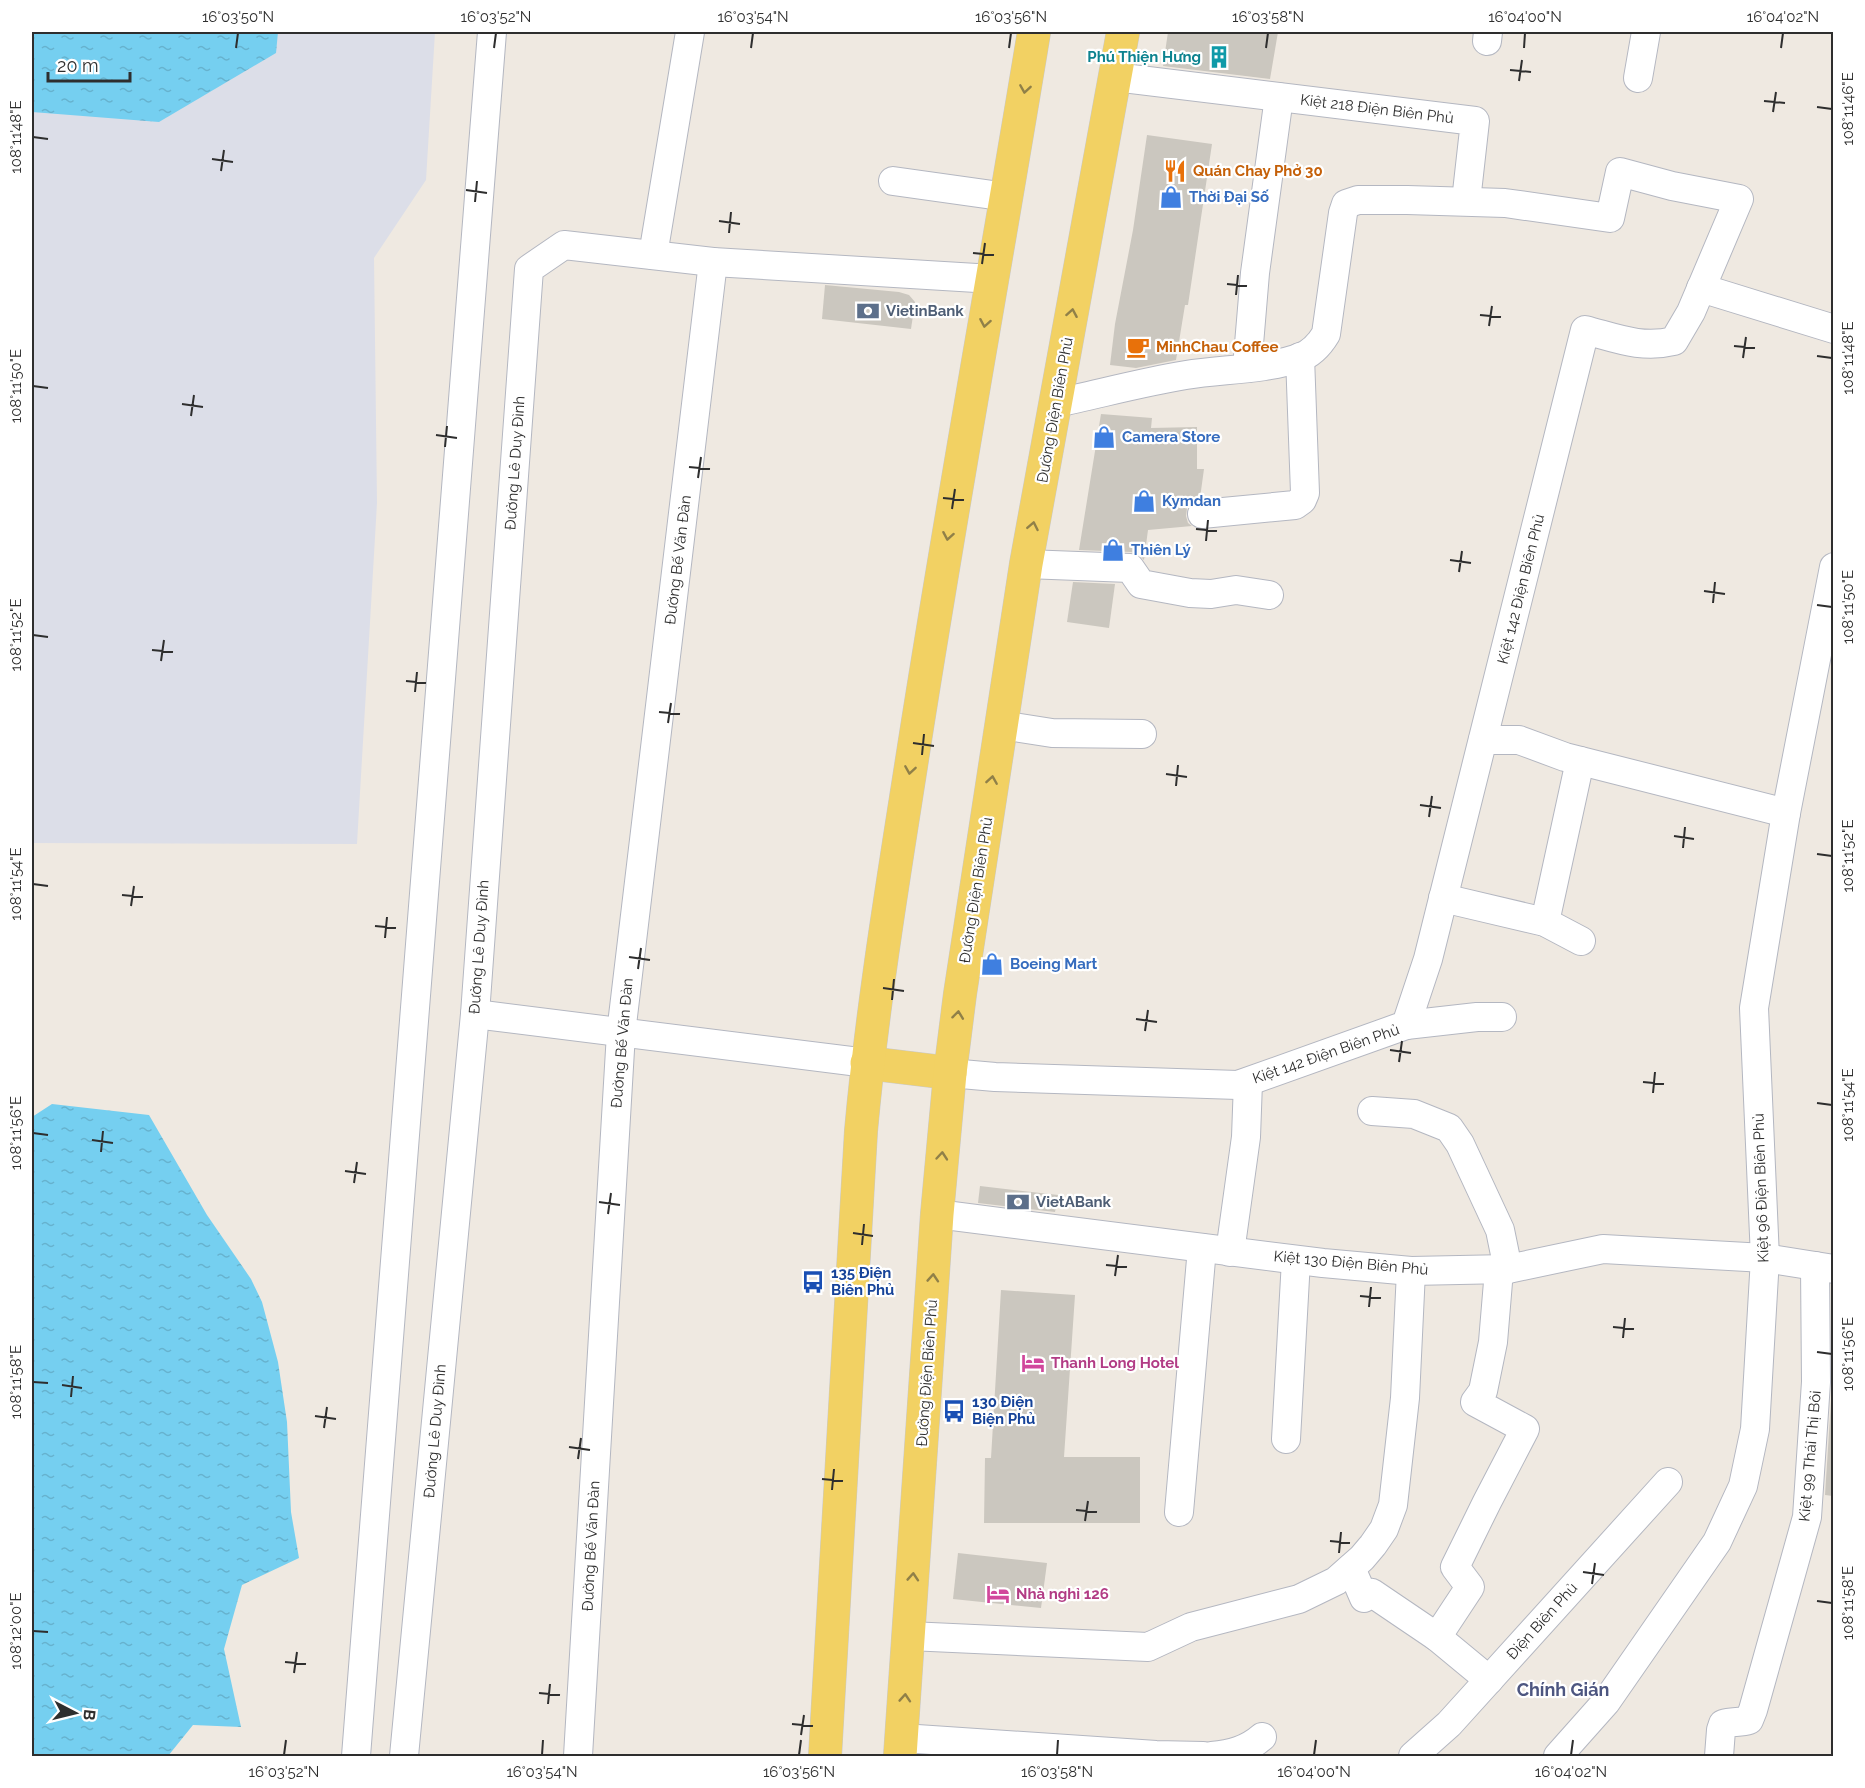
<svg xmlns="http://www.w3.org/2000/svg" width="1865" height="1788" font-family="Raleway,sans-serif">
<style>
.airport{fill:#dcdee8}
.water{fill:url(#water-ripples)}
.building{fill:#cbc7bf}
.lines{fill:none;stroke-linecap:round;stroke-linejoin:round}
.minor-casing{stroke:#b4b7c1;stroke-width:30}
.major-casing{stroke:#c9c9c9;stroke-width:34}
.minor{stroke:#fff;stroke-width:28}
.major{stroke:#f2d163;stroke-width:33}
.oneway{stroke:#908048}
.ticks{fill:none;stroke:#2e2e2e;stroke-width:2}
.labels{text-anchor:middle;dominant-baseline:central;stroke-width:4.5;stroke-linejoin:round;paint-order:stroke}
.culture-label{font-size:15px;font-weight:bold;fill:#0d838f;stroke:#fff;text-anchor:end}
.street-label{font-size:15px;fill:#2e2e2e;stroke:#fff}
.food-label{font-size:15px;font-weight:bold;fill:#c56008;stroke:#fff;text-anchor:start}
.shop-label{font-size:15px;font-weight:bold;fill:#366cbe;stroke:#fff;text-anchor:start}
.service-label{font-size:15px;font-weight:bold;fill:#4e5e75;stroke:#fff;text-anchor:start}
.transit-label{font-size:15px;font-weight:bold;fill:#164399;stroke:#fff;text-anchor:start}
.hotel-label{font-size:15px;font-weight:bold;fill:#b23c85;stroke:#fff;text-anchor:start}
.quarter-label{font-size:18px;font-weight:bold;fill:#4d5680;stroke:#fff}
.neatline{fill:none;stroke:#2e2e2e;stroke-width:2}
.ticks-label{font-size:15px;text-anchor:middle;fill:#2e2e2e}
</style>
<defs>
<pattern id="water-ripples" width="26" height="14" patternUnits="userSpaceOnUse" patternTransform="scale(1.5)"><rect width="26" height="14" fill="#75cff0"/><path d="M2 4q2-2 4 0t4 0M15 11q2-2 4 0t4 0" fill="none" stroke="#66b2ce"/></pattern>
</defs>
<rect width="100%" height="100%" fill="#efe9e1"/>
<!-- airport -->
<polygon class="airport" points="32,32 435,32 426,180 374,258 377,503 357,844 32,843"/>
<!-- water -->
<g class="water">
<polygon points="32,32 278,32 276,53 159,122 32,112"/>
<polygon points="52,1104 149,1115 207,1215 251,1279 262,1302 278,1362 287,1422 291,1512 299,1558 242,1585 224,1649 241,1727 193,1725 168,1756 171,1756 32,1756 32,1117"/>
</g>
<!-- building -->
<g class="building">
<polygon points="1168,32 1278,32 1270,79 1163,66"/>
<polygon points="1147,135 1212,144 1188,305 1185,305 1176,360 1136,368 1110,365 1115,324 1133,230"/>
<polygon points="825,285 899,292 909,295 915,302 911,329 822,319"/>
<polygon points="1101,414 1152,418 1151,428 1197,427 1197,469 1204,469 1200,498 1192,501 1187,508 1186,516 1188,523 1192,526 1148,530 1144,560 1138,554 1131,552 1079,550"/>
<polygon points="1073,582 1115,584 1109,628 1067,622"/>
<polygon points="980,1186 1058,1195 1055,1212 978,1203"/>
<polygon points="1001,1290 1075,1295 1064,1457 1140,1457 1140,1523 984,1523 985,1458 991,1458"/>
<polygon points="1831,1401 1833,1401 1833,1496 1825,1495"/>
<polygon points="958,1553 1047,1563 1041,1608 953,1599"/>
</g>
<g class="lines">
<!-- minor casing -->
<g class="minor-casing">
<g id="minor">
<polyline points="1487,41 1488,32"/>
<polyline points="1115,77 1475,121 1466,201"/>
<polyline points="1638,78 1646,32"/>
<polyline points="893,181 1007,197"/>
<polyline points="653,255 690,32"/>
<polyline points="1701,288 1834,329"/>
<polyline points="1247,368 1255,273 1279,97"/>
<polyline points="1202,514 1295,505 1302,500 1305,493 1300,357"/>
<polyline points="1026,564 1130,568 1141,584 1190,593 1211,594 1236,590 1269,595"/>
<polyline points="1001,725 1052,733 1142,734"/>
<polyline points="1483,740 1519,740 1565,757 1786,813"/>
<polyline points="1443,898 1545,922 1581,941"/>
<polyline points="1545,922 1580,761"/>
<polyline points="475,1014 867,1063"/>
<polyline points="1406,1025 1477,1017 1502,1017"/>
<path d="M950,1073L995,1077L1238,1085L1406,1025L1428,959L1585,330C1616,338 1641,349 1674,341L1691,312L1739,199L1672,186L1620,172L1610,218L1505,203L1407,200H1358L1346,204L1343,213L1326,334C1320,344 1311,354 1299,358C1263,370 1224,369 1186,375C1143,382 1099,394 1056,403"/>
<polyline points="1372,1111 1414,1114 1449,1128 1460,1144 1500,1230 1508,1269"/>
<polyline points="937,1214 1323,1263 1411,1271 1508,1269 1603,1249 1765,1258 1834,1269"/>
<polyline points="1230,1252 1246,1137 1248,1082"/>
<polyline points="1286,1439 1296,1260"/>
<polyline points="1179,1512 1202,1248"/>
<polyline points="1351,1568 1364,1598 1372,1593 1437,1637 1470,1587 1455,1567 1487,1502 1525,1429 1475,1402 1483,1391 1493,1342 1499,1270"/>
<polyline points="909,1636 1148,1647 1191,1627 1299,1599 1336,1581 1362,1558 1373,1545 1384,1529 1393,1505 1405,1398 1411,1271"/>
<polyline points="1437,1637 1489,1680"/>
<polyline points="902,1738 1156,1755 1203,1756"/>
<polyline points="356,1756 492,32"/>
<polyline points="404,1756 475,1014 529,269 564,245 713,262 993,279"/>
<polyline points="578,1756 621,1033 713,262"/>
<path d="M1212,1756C1231,1754 1247,1750 1262,1737"/>
<polyline points="1413,1756 1449,1724 1668,1482"/>
<polyline points="1558,1756 1606,1702 1717,1542 1743,1486 1755,1429 1765,1258 1754,1008 1786,813 1834,567"/>
<path d="M1719,1756L1721,1730L1723,1724C1732,1721 1740,1723 1749,1720L1753,1710L1807,1517L1816,1382L1815,1266"/>
</g>
</g>
<!-- major casing -->
<g class="major-casing">
<g id="major">
<polyline points="867,1063 950,1073"/>
<path d="M825,1756L861,1131C872,1009 892,887 911,766C949,520 994,276 1034,32"/>
<polyline points="900,1756 937,1214 950,1073 960,994 1026,564 1123,32"/>
</g>
</g>
<!-- minor -->
<use href="#minor" class="minor"/>
<!-- major -->
<use href="#major" class="major"/>
</g>
<!-- one-way arrows -->
<defs><path id="oneway-chevron" d="M-2-3.5L2.5 0L-2 3.5" fill="none" stroke-width="1.6" stroke-linecap="round" stroke-linejoin="round" transform="scale(1.5)"/></defs>
<g class="oneway">
<use href="#oneway-chevron" transform="translate(1025 89) rotate(99)"/>
<use href="#oneway-chevron" transform="translate(1072 313) rotate(-80)"/>
<use href="#oneway-chevron" transform="translate(985 323) rotate(100)"/>
<use href="#oneway-chevron" transform="translate(1033 526) rotate(-79)"/>
<use href="#oneway-chevron" transform="translate(948 536) rotate(100)"/>
<use href="#oneway-chevron" transform="translate(910 770) rotate(99)"/>
<use href="#oneway-chevron" transform="translate(992 780) rotate(-81)"/>
<use href="#oneway-chevron" transform="translate(958 1015) rotate(-83)"/>
<use href="#oneway-chevron" transform="translate(942 1156) rotate(-85)"/>
<use href="#oneway-chevron" transform="translate(933 1278) rotate(-86)"/>
<use href="#oneway-chevron" transform="translate(913 1577) rotate(-86)"/>
<use href="#oneway-chevron" transform="translate(905 1698) rotate(-86)"/>
</g>
<!-- ticks -->
<path class="ticks" d="M236,48L238,33M494,48L496,33M751,48L753,33M1009,48L1011,33M1266,48L1268,33M1524,48L1525,33M1781,48L1783,33M1510,70L1531,72M1519,81L1522,60M1764,101L1785,103M1817,107L1832,109M1773,112L1776,92M33,137L48,139M212,159L233,162M221,171L224,150M466,190L487,193M475,202L477,181M719,221L740,224M729,233L731,212M973,253L994,255M982,264L985,243M1227,284L1247,286M1236,295L1238,275M1480,315L1501,317M1489,326L1492,306M1734,346L1755,348M1817,356L1832,358M1743,358L1746,337M33,386L48,388M182,404L203,407M191,416L194,395M436,435L457,438M445,447L447,426M689,467L710,469M698,478L701,457M943,498L964,500M952,509L955,489M1196,529L1217,531M1206,541L1208,520M1450,560L1471,563M1459,572L1462,551M1704,591L1725,594M1713,603L1715,582M1817,605L1832,607M33,635L48,637M152,650L173,652M161,661L164,640M406,681L426,683M415,692L417,672M659,712L680,714M668,723L671,703M913,743L934,746M922,755L924,734M1166,774L1187,777M1176,786L1178,765M1420,805L1441,808M1429,817L1432,796M1674,836L1694,839M1683,848L1685,827M1817,854L1832,856M33,884L48,886M122,895L143,897M131,906L134,886M375,926L396,928M385,938L387,917M629,957L650,960M638,969L641,948M883,988L904,991M892,1000L894,979M1136,1019L1157,1022M1145,1031L1148,1010M1390,1050L1411,1053M1399,1062L1402,1041M1643,1082L1664,1084M1653,1093L1655,1072M1817,1103L1832,1105M33,1133L48,1135M92,1140L113,1143M101,1152L103,1131M345,1171L366,1174M354,1183L357,1162M599,1202L620,1205M608,1214L611,1193M853,1233L873,1236M862,1245L864,1224M1106,1265L1127,1267M1115,1276L1118,1255M1360,1296L1381,1298M1369,1307L1371,1287M1613,1327L1634,1329M1623,1338L1625,1318M1817,1352L1832,1354M33,1382L48,1383M62,1385L82,1388M71,1397L73,1376M315,1416L336,1419M324,1428L327,1407M569,1447L590,1450M578,1459L581,1438M822,1479L843,1481M832,1490L834,1469M1076,1510L1097,1512M1085,1521L1088,1501M1330,1541L1350,1543M1339,1553L1341,1532M1583,1572L1604,1575M1592,1584L1595,1563M1817,1601L1832,1603M33,1631L48,1632M285,1662L306,1664M294,1673L297,1652M539,1693L560,1695M548,1704L550,1684M792,1724L813,1726M801,1735L804,1715M284,1755L286,1740M542,1755L543,1740M799,1755L801,1740M1057,1755L1058,1740M1314,1755L1316,1740M1571,1755L1573,1740"/>
<!-- icons -->
<defs>
<g id="building-bare" transform="scale(1.8)"><path d="M-4-6H4V6H1V3H-1V6H-4ZM-2.5-4.3h1.7v1.8h-1.7ZM.8-4.3h1.7v1.8H.8ZM-2.5-1h1.7V.8h-1.7ZM.8-1h1.7V.8H.8Z" fill="#0f9aa8" stroke="#fff" stroke-width="2.5" paint-order="stroke"/></g>
<g id="restaurant-bare" transform="scale(1.8)"><path d="M-5-6h1v4h1v-4h1v4h1v-4h1v5L-1.5 .5V6h-2V.5L-5-1ZM5-6V6H3V1.5H1.5Q1.5-4 5-6Z" fill="#e8710a" stroke="#fff" stroke-width="2.5" paint-order="stroke"/></g>
<g id="shop-bare" transform="scale(1.8)"><path d="M-5-2.5h2.3a2.7 3.5 0 0 1 5.4 0H5L5.5 6h-11ZM-1.5-2.5h3a1.5 2.3 0 0 0-3 0Z" fill="#3f7fe0" stroke="#fff" stroke-width="2.5" paint-order="stroke"/></g>
<g id="bank-bare" transform="scale(1.8)"><path d="M-6-4H6V4H-6ZM0-2.3a2.3 2.3 0 1 0 0 4.6a2.3 2.3 0 1 0 0-4.6Z" fill="#5c6f8a" stroke="#fff" stroke-width="2.5" paint-order="stroke"/></g>
<g id="cafe-bare" transform="scale(1.8)"><path d="M-5.5-4.5H6V0H3Q3 3.5 0 3.5H-2.5Q-5.5 3.5-5.5 0ZM3-3.2v2h1.7v-2ZM-6 4.5H4V6H-6Z" fill="#e8710a" stroke="#fff" stroke-width="2.5" paint-order="stroke"/></g>
<g id="bus-bare" transform="scale(1.8)"><path d="M-5-6H5V4H4V6H2V4H-2V6H-4V4H-5ZM-3.5-4V0h7V-4ZM-3.5 1.2v1.5H-2V1.2ZM2 1.2v1.5H3.5V1.2Z" fill="#1a4fb4" stroke="#fff" stroke-width="2.5" paint-order="stroke"/></g>
<g id="hotel-bare" transform="scale(1.8)"><path d="M-6-4.5h1.5V1H6V5H4.5V3h-9V5H-6ZM-4 0a1.8 1.8 0 1 1 3.6 0ZM.5 0V-2.5h3Q6-2.5 6 0Z" fill="#d1479c" stroke="#fff" stroke-width="2.5" paint-order="stroke"/></g>
</defs>
<g fill-rule="evenodd">
<use href="#building-bare" x="1219" y="57"/>
<use href="#restaurant-bare" x="1175" y="171"/>
<use href="#shop-bare" x="1171" y="197"/>
<use href="#bank-bare" x="868" y="311"/>
<use href="#cafe-bare" x="1138" y="347"/>
<use href="#shop-bare" x="1104" y="437"/>
<use href="#shop-bare" x="1144" y="501"/>
<use href="#shop-bare" x="1113" y="550"/>
<use href="#shop-bare" x="992" y="964"/>
<use href="#bank-bare" x="1018" y="1202"/>
<use href="#bus-bare" x="813" y="1282"/>
<use href="#hotel-bare" x="1033" y="1363"/>
<use href="#bus-bare" x="954" y="1411"/>
<use href="#hotel-bare" x="998" y="1594"/>
</g>
<g class="labels">
<!-- culture labels -->
<g class="culture-label">
<text x="1201" y="57">Phú Thiện Hưng</text>
</g>
<!-- street labels -->
<g class="street-label">
<text transform="translate(1377 109) rotate(7)">Kiệt 218 Điện Biên Phủ</text>
<text transform="translate(1055 410) rotate(-80)">Đường Điện Biên Phủ</text>
<text transform="translate(515 463) rotate(-86)">Đường Lê Duy Đình</text>
<text transform="translate(678 560) rotate(-83)">Đường Bế Văn Đàn</text>
<text transform="translate(1521 589) rotate(-76)">Kiệt 142 Điện Biên Phủ</text>
<text transform="translate(976 890) rotate(-81)">Đường Điện Biên Phủ</text>
<text transform="translate(479 947) rotate(-86)">Đường Lê Duy Đình</text>
<text transform="translate(622 1043) rotate(-85)">Đường Bế Văn Đàn</text>
<text transform="translate(1326 1054) rotate(-19)">Kiệt 142 Điện Biên Phủ</text>
<text transform="translate(1761 1188) rotate(-92)">Kiệt 96 Điện Biên Phủ</text>
<text transform="translate(1351 1263) rotate(5)">Kiệt 130 Điện Biên Phủ</text>
<text transform="translate(927 1373) rotate(-86)">Đường Điện Biên Phủ</text>
<text transform="translate(435 1431) rotate(-85)">Đường Lê Duy Đình</text>
<text transform="translate(1810 1456) rotate(-85)">Kiệt 99 Thái Thị Bôi</text>
<text transform="translate(591 1546) rotate(-87)">Đường Bế Văn Đàn</text>
<text transform="translate(1542 1621) rotate(-48)">Điện Biên Phủ</text>
</g>
<!-- food labels -->
<g class="food-label">
<text x="1193" y="171">Quán Chay Phở 30</text>
<text x="1156" y="347">MinhChau Coffee</text>
</g>
<!-- shop labels -->
<g class="shop-label">
<text x="1189" y="197">Thời Đại Số</text>
<text x="1122" y="437">Camera Store</text>
<text x="1162" y="501">Kymdan</text>
<text x="1131" y="550">Thiên Lý</text>
<text x="1010" y="964">Boeing Mart</text>
</g>
<!-- service labels -->
<g class="service-label">
<text x="886" y="311">VietinBank</text>
<text x="1036" y="1202">VietABank</text>
</g>
<!-- transit labels -->
<g class="transit-label">
<text x="831" y="1273">135 Điện<tspan x="831" dy="17">Biên Phủ</tspan></text>
<text x="972" y="1402">130 Điện<tspan x="972" dy="17">Biện Phủ</tspan></text>
</g>
<!-- hotel labels -->
<g class="hotel-label">
<text x="1051" y="1363">Thanh Long Hotel</text>
<text x="1016" y="1594">Nhà nghỉ 126</text>
</g>
<!-- quarter labels -->
<g class="quarter-label">
<text x="1563" y="1689">Chính Gián</text>
</g>
</g>
<!-- border -->
<rect width="1865" height="1788" fill="none" stroke="#ffffff" stroke-width="66"/>
<!-- north arrow -->
<g transform="translate(75 1713) rotate(97)" stroke="#ffffff" stroke-width="4.5" paint-order="stroke">
<path d="M0-4.5L10 22L0 15L-10 22Z" fill="#2e2e2e"/>
<text y="-9" font-size="16" font-weight="bold" text-anchor="middle" fill="#2e2e2e">B</text>
</g>
<!-- scale -->
<path d="M48 72v9h82v-9" fill="none" stroke="#2e2e2e" stroke-width="3"/>
<text x="57" y="72" font-size="18" fill="#2e2e2e" stroke="#ffffff" stroke-width="4.5" paint-order="stroke">20 m</text>
<rect x="33" y="33" width="1799" height="1722" class="neatline"/>
<g class="ticks-label">
<text x="238" y="22">16°03'50"N</text>
<text x="496" y="22">16°03'52"N</text>
<text x="753" y="22">16°03'54"N</text>
<text x="1011" y="22">16°03'56"N</text>
<text x="1268" y="22">16°03'58"N</text>
<text x="1525" y="22">16°04'00"N</text>
<text x="1783" y="22">16°04'02"N</text>
<text transform="translate(1848 109) rotate(-90)" y="5">108°11'46"E</text>
<text transform="translate(16 137) rotate(-90)" y="5">108°11'48"E</text>
<text transform="translate(1848 358) rotate(-90)" y="5">108°11'48"E</text>
<text transform="translate(16 386) rotate(-90)" y="5">108°11'50"E</text>
<text transform="translate(1848 607) rotate(-90)" y="5">108°11'50"E</text>
<text transform="translate(16 635) rotate(-90)" y="5">108°11'52"E</text>
<text transform="translate(1848 856) rotate(-90)" y="5">108°11'52"E</text>
<text transform="translate(16 884) rotate(-90)" y="5">108°11'54"E</text>
<text transform="translate(1848 1105) rotate(-90)" y="5">108°11'54"E</text>
<text transform="translate(16 1133) rotate(-90)" y="5">108°11'56"E</text>
<text transform="translate(1848 1354) rotate(-90)" y="5">108°11'56"E</text>
<text transform="translate(16 1382) rotate(-90)" y="5">108°11'58"E</text>
<text transform="translate(1848 1603) rotate(-90)" y="5">108°11'58"E</text>
<text transform="translate(16 1631) rotate(-90)" y="5">108°12'00"E</text>
<text x="284" y="1777">16°03'52"N</text>
<text x="542" y="1777">16°03'54"N</text>
<text x="799" y="1777">16°03'56"N</text>
<text x="1057" y="1777">16°03'58"N</text>
<text x="1314" y="1777">16°04'00"N</text>
<text x="1571" y="1777">16°04'02"N</text>
</g>
</svg>
